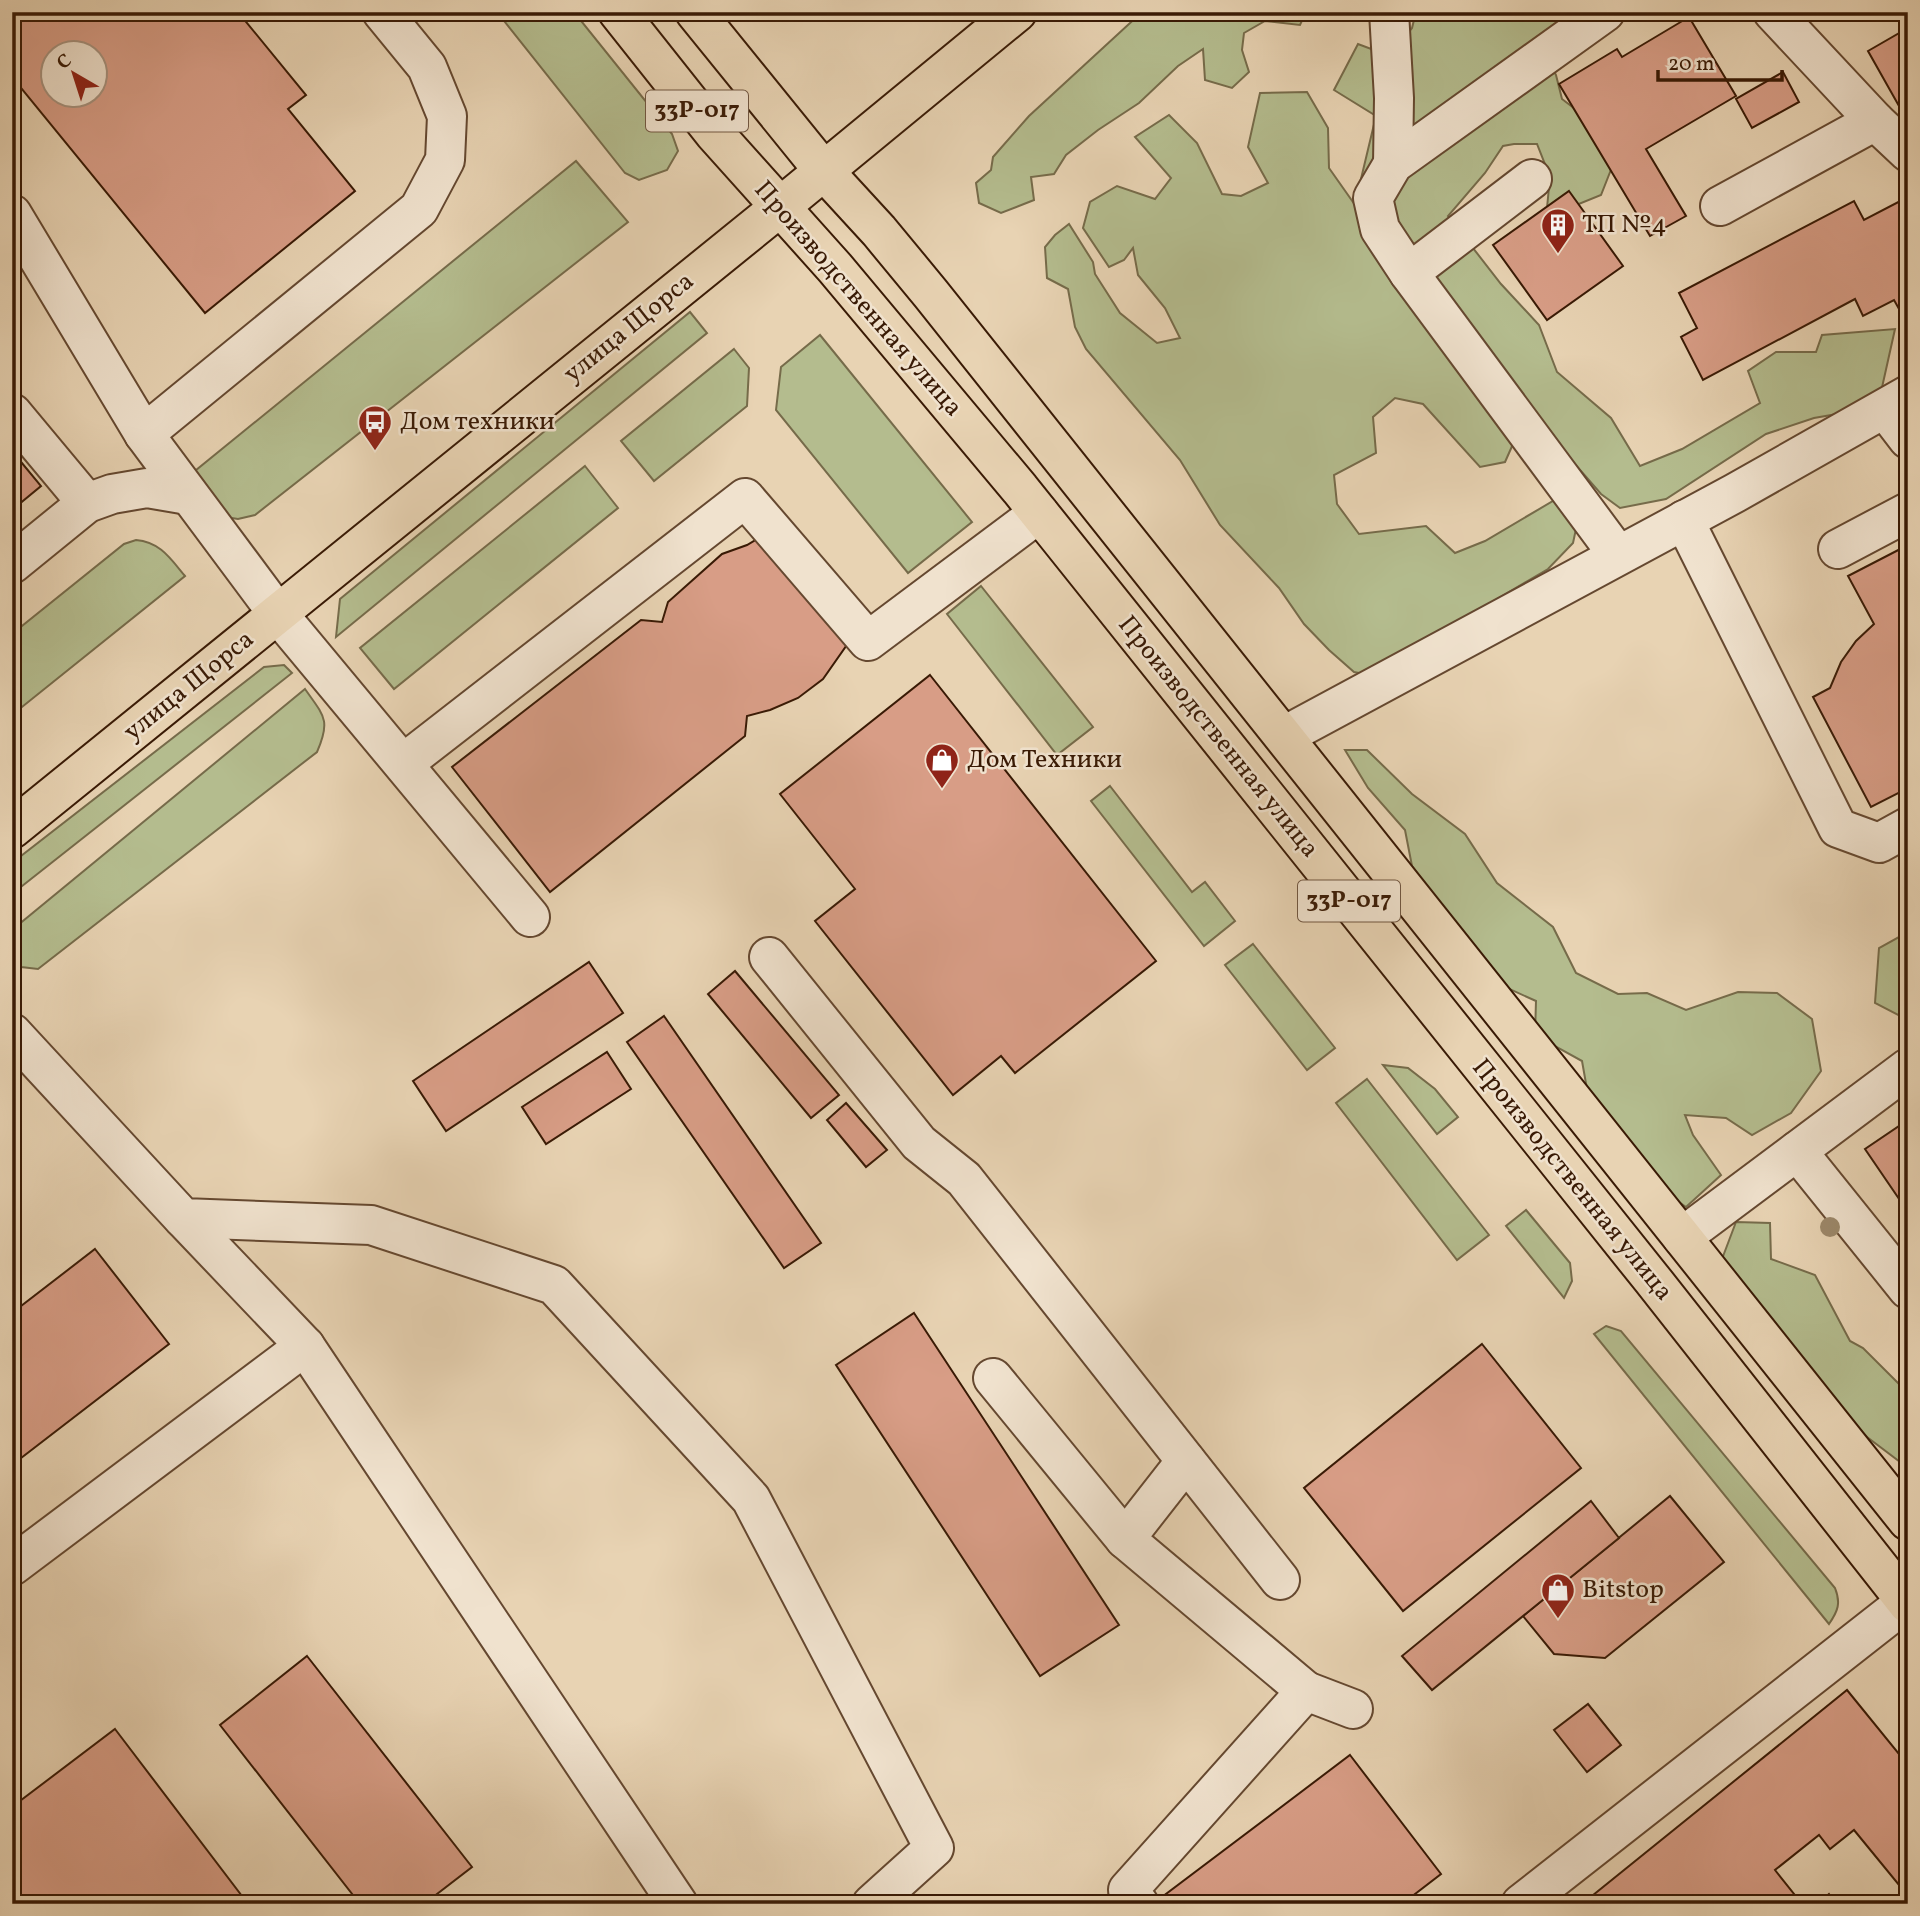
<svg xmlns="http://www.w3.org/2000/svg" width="1920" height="1916" font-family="Vollkorn,serif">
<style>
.green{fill:#b4bc8e;stroke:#766b4a;stroke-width:2}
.building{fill:#d89d86;stroke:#391a05;stroke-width:2;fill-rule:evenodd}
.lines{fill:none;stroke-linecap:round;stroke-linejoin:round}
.minor-casing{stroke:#654830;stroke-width:42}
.major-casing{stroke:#391a05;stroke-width:42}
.highway-casing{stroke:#391a05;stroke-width:42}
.minor{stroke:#f0e2ce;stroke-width:38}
.major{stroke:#e8d3b3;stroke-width:38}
.highway{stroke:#e8d3b3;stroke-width:38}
.tree{fill:#9c886a}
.labels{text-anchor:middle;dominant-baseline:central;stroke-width:5;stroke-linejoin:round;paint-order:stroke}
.shield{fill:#f0e2ce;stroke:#705641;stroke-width:2}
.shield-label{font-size:24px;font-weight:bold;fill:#391a05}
.poi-label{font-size:26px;fill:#391a05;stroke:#f0e2ce;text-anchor:start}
.street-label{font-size:26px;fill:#391a05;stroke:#f0e2ce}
</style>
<rect width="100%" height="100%" fill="#e8d3b3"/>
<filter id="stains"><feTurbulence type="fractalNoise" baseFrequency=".00286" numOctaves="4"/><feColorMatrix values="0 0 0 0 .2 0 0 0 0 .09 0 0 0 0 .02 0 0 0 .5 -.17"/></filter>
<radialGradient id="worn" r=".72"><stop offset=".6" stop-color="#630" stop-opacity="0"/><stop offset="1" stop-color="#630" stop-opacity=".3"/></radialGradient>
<!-- green -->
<g class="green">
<polygon points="497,12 574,12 672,134 678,151 667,170 639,180 625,173"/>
<polygon points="1142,12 1306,12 1300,25 1265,21 1244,33 1242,50 1249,72 1232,88 1205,80 1203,49 1178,66 1139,103 1098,130 1066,155 1054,174 1031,177 1034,200 1001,213 979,203 976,183 991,170 993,157 1029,116"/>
<polygon points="1416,12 1570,12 1552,29 1546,56 1556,75 1562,99 1592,122 1616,157 1601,195 1569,208 1547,208 1550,177 1537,144 1514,144 1503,146 1485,173 1448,216 1501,284 1539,325 1557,372 1611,418 1640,466 1682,449 1760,403 1748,371 1776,352 1816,352 1822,335 1895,329 1881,392 1860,410 1814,418 1766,434 1666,499 1620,508 1601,494 1553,439 1360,183 1376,116 1334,90 1358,44 1390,56 1412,28"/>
<polygon points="1307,92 1328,128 1329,168 1517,435 1505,462 1480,467 1423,404 1395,398 1373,417 1376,453 1334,475 1337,504 1359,534 1426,526 1455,553 1485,541 1558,498 1579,515 1573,543 1548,569 1369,675 1354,672 1329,650 1304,624 1279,588 1220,525 1180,460 1086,349 1075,327 1068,289 1047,278 1045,247 1055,235 1069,224 1093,262 1095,274 1120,313 1157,343 1180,338 1165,308 1138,275 1133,248 1124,260 1109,267 1083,228 1090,202 1117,186 1155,199 1171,178 1135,137 1169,115 1197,143 1222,194 1241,196 1268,183 1248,147 1260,93"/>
<polygon points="576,161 628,222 255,515 238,519 219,516 190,475"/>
<polygon points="690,312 707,333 336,637 340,599"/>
<polygon points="820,335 972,522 908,573 776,410 781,367"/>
<polygon points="734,349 749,368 747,406 654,481 621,441"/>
<polygon points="585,466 618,508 394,689 360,648"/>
<path d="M136,540C160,542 170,558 185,576L12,715V634L124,544Z"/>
<polygon points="981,586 1093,727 1057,755 947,614"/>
<polygon points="284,665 292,673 12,894 12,863 264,667"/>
<path d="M305,689C324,716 331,720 317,752L38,969L21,967L12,959V930Z"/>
<polygon points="1345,750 1367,750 1412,794 1465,834 1497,883 1553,927 1576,973 1618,994 1647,993 1686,1010 1738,992 1777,993 1812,1019 1821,1071 1791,1113 1752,1135 1726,1118 1685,1115 1693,1135 1721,1175 1686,1207 1651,1182 1590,1106 1582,1061 1535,1035 1536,1001 1494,982 1412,866 1405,830 1368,788"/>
<polygon points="1110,786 1192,892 1205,882 1235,921 1204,946 1091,801"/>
<polygon points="1908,932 1908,1020 1875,1003 1879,948"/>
<polygon points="1253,944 1335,1048 1307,1070 1225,965"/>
<polygon points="1383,1065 1408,1068 1435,1089 1458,1117 1437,1134"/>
<polygon points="1367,1079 1489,1235 1457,1260 1336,1103"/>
<polygon points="1526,1210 1570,1263 1572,1281 1564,1298 1506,1226"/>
<polygon points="1736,1222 1770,1223 1771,1259 1815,1275 1850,1341 1863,1348 1908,1393 1908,1468 1867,1437 1828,1397 1722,1259"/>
<path d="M1606,1326L1621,1331L1835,1588C1841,1603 1838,1611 1829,1624L1594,1334Z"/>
</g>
<!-- building -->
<g class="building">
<path d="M12,12H238L306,95L288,109L355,191L205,313L12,77ZM52,52H94V94H52Z"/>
<polygon points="1689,17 1736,96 1646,149 1686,216 1650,236 1559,84 1617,49 1622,57"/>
<polygon points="1908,28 1908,122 1868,51"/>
<polygon points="1783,72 1799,102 1752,128 1736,99"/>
<polygon points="1569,191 1623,266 1547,320 1493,245"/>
<polygon points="1908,197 1908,314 1903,316 1894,300 1863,316 1855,299 1703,380 1681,337 1697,328 1679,293 1854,201 1864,220"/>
<polygon points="12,451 41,486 12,510"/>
<polygon points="767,533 851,639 823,679 798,698 770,710 747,716 745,736 550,892 452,767 641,620 662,622 668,602 722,554 747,545"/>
<polygon points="1908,545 1908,793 1906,789 1871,807 1813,697 1830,688 1841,662 1856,641 1874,624 1848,576"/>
<polygon points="930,675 1156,961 1015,1073 1001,1056 953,1095 815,921 855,889 780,794"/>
<polygon points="589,962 623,1013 446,1131 413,1081"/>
<polygon points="735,971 839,1095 811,1118 708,994"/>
<polygon points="664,1016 821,1243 784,1268 627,1042"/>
<polygon points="607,1052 631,1089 546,1144 522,1107"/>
<polygon points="846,1103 887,1150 866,1167 827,1120"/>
<polygon points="1908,1120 1908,1212 1865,1149"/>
<polygon points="95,1249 169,1344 12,1465 12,1313"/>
<polygon points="914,1313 1119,1625 1040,1676 836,1365"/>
<polygon points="1482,1344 1581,1468 1403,1611 1304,1488"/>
<polygon points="1670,1496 1724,1562 1605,1658 1554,1654 1523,1616"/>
<polygon points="1591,1501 1619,1538 1432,1690 1402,1656"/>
<polygon points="307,1656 472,1867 424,1904 360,1904 220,1725"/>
<polygon points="1847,1690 1908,1765 1908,1896 1854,1830 1830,1849 1819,1835 1775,1870 1802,1904 1582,1904"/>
<polygon points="1588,1704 1621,1745 1587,1772 1554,1730"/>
<polygon points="115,1729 248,1904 12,1904 12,1807"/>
<polygon points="1350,1755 1441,1874 1402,1904 1167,1904 1162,1897"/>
<polygon points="1829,1894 1837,1904 1818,1904"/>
</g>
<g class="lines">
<!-- minor casing -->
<g class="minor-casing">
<g id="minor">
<polyline points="1389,12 1394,98 1393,164"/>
<polyline points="1605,12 1393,164 1373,198 1380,229 1409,273 1618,555"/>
<polyline points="1875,121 1908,152"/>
<polyline points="1720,206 1875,121 1773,12"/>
<polyline points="12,214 144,434 278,614 530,917"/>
<polyline points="1409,273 1532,179"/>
<polyline points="1885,409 1908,439"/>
<polyline points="12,413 87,503"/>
<polyline points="144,434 419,209 445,160 447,116 427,67 382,12"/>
<polyline points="1684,520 1838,828 1879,843 1908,827"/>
<polyline points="1838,549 1908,512"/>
<polyline points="12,564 87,503 112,494 147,488 188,495"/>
<polyline points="1284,736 1735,493 1908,395"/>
<polyline points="404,763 745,498 868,641 1039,513"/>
<polyline points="769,957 919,1143 964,1179 1280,1580"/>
<polyline points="12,1033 183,1218 371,1225 554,1285 751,1499 934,1848 872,1904"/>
<polyline points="1797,1151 1908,1289"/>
<polyline points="1682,1237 1908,1068"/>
<polyline points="305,1346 678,1904"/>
<polyline points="993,1378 1125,1539"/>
<polyline points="12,1566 305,1346 183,1218"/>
<polyline points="1306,1691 1353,1709"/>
<polyline points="1139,1904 1128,1890 1306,1691 1125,1539 1186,1461"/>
<polyline points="1521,1904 1906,1602"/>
</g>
</g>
<!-- major casing -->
<g class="major-casing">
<polyline id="major" points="12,829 780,207 1017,12"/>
</g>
<!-- highway casing -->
<g class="highway-casing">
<g id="highway">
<polyline points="618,12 714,133 835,268 1020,489 1652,1279 1908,1604"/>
<polyline points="695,12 823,170 879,231 931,294 1908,1521"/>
</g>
</g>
<!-- minor -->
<use href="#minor" class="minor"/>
<!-- major -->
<use href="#major" class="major"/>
<!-- highway -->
<use href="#highway" class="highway"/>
</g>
<!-- trees -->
<circle class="tree" cx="1830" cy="1227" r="10"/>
<!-- icons -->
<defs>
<g id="building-pin" transform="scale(1.75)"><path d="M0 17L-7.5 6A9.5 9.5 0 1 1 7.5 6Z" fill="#8f2418" stroke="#f0e2ce"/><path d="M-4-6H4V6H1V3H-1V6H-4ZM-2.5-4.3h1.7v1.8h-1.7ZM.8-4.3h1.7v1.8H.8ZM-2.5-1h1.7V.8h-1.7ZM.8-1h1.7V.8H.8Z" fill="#fff"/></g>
<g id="bus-pin" transform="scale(1.75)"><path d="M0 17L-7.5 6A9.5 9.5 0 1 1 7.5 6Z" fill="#8f2418" stroke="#f0e2ce"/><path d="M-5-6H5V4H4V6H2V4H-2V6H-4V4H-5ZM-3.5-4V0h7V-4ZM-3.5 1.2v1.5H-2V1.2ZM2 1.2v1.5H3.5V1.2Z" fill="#fff"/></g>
<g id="shop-pin" transform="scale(1.75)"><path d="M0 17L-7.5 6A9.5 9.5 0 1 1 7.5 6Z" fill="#8f2418" stroke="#f0e2ce"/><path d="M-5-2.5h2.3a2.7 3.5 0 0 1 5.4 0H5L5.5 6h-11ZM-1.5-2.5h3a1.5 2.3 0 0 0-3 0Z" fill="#fff"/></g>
</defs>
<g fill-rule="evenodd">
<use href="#building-pin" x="1558" y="225"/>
<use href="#bus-pin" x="375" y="422"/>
<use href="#shop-pin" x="942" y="760"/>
<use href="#shop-pin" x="1558" y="1590"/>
</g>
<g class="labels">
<!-- shield labels -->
<g class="shield">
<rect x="646" y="90.5" width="102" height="41" rx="5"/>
<rect x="1298" y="880.5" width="102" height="41" rx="5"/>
</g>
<g class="shield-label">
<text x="697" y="111">33Р-017</text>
<text x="1349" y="901">33Р-017</text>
</g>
<!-- poi labels -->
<g class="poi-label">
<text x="1582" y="225">ТП №4</text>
<text x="400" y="422">Дом техники</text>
<text x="967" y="760">Дом Техники</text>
<text x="1582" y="1590">Bitstop</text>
</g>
<!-- street labels -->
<g class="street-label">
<text transform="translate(858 299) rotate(49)">Производственная улица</text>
<text transform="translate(629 328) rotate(-39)">улица Щорса</text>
<text transform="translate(189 686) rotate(-39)">улица Щорса</text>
<text transform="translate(1218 737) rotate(51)">Производственная улица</text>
<text transform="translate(1572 1180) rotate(51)">Производственная улица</text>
</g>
</g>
<!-- margin -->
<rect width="1920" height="1916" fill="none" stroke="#e8d3b3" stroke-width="42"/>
<rect x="14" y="14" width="1892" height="1888" fill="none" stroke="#391a05" stroke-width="3.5"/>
<rect x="21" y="21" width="1878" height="1874" fill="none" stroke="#391a05" stroke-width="2"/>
<!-- north arrow -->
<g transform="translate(74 74) rotate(321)"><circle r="33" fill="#f0e2ce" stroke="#a7927e" stroke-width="2"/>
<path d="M0-5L12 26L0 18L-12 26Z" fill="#8f2418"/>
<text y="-10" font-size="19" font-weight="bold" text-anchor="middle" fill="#391a05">С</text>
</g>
<!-- scale -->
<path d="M1658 70v10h124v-10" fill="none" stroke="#391a05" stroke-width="3.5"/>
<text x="1668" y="70" font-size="21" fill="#391a05" stroke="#f0e2ce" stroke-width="5" paint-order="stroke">20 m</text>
<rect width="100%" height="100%" filter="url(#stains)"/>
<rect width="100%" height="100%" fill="url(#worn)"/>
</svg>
